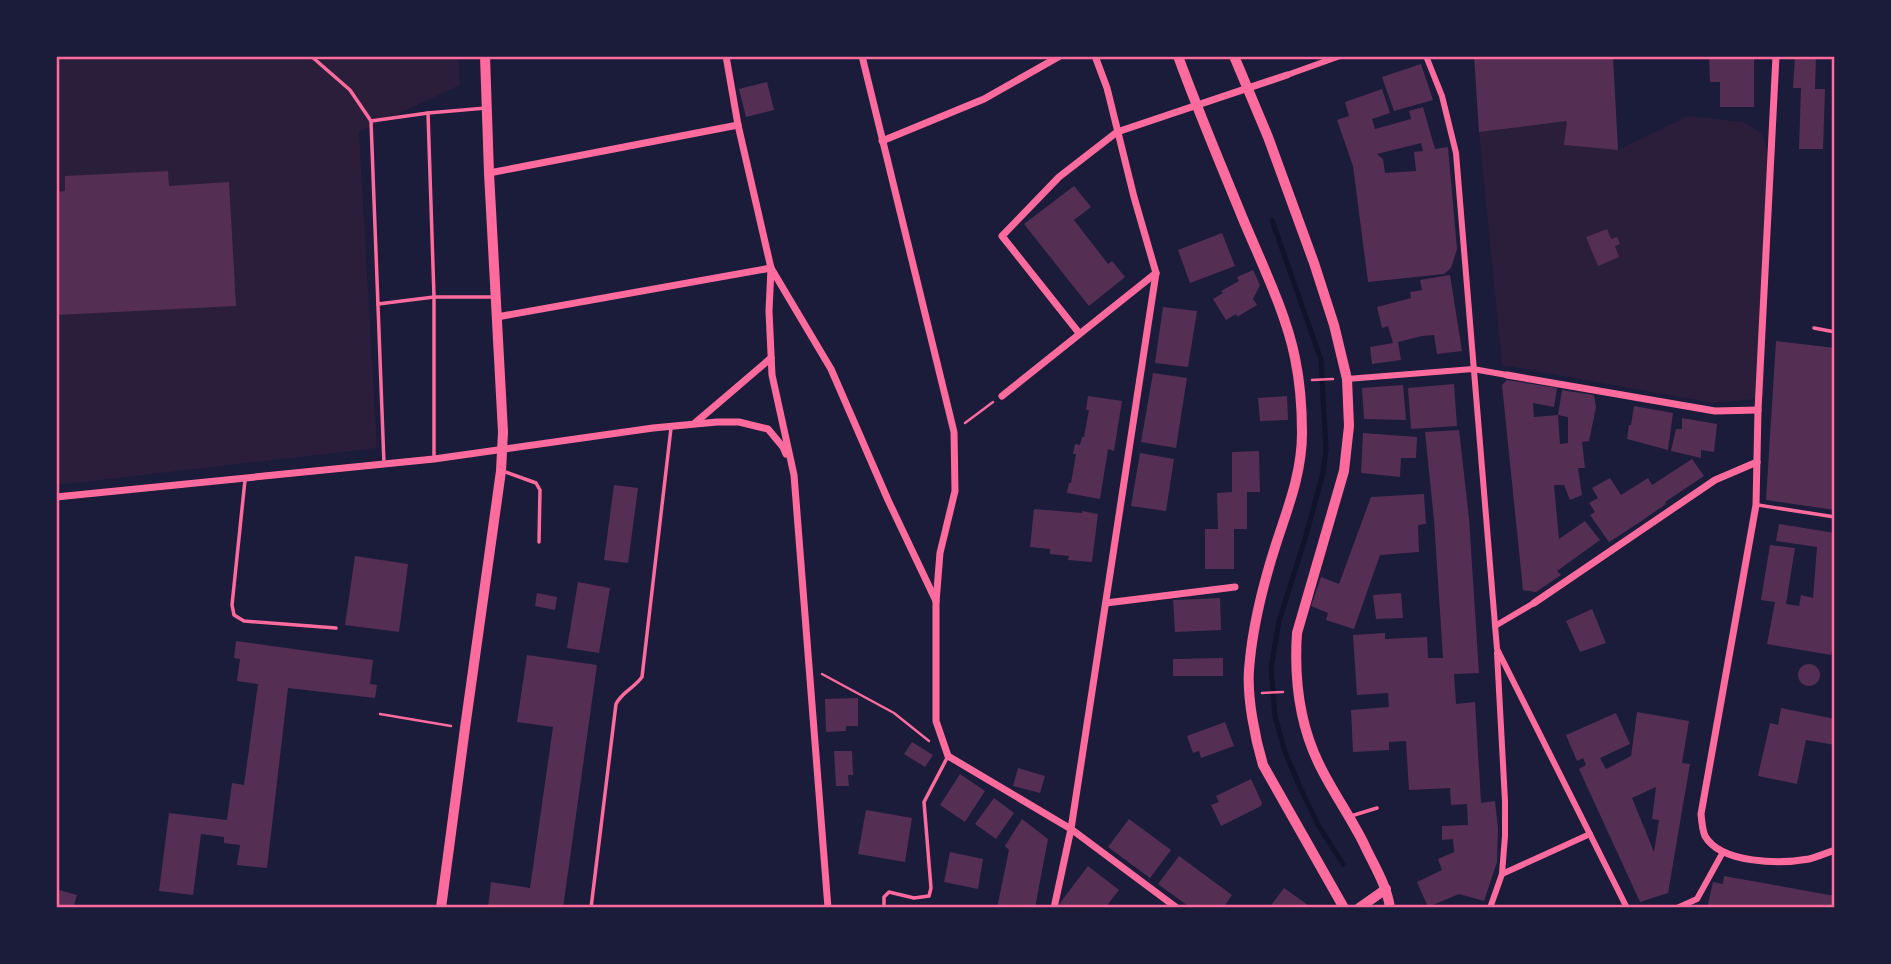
<svg xmlns="http://www.w3.org/2000/svg" width="1891" height="964" font-family="Barlow,sans-serif">
<style>
.green{fill:#2a1e3b}
.lines{fill:none;stroke-linecap:round;stroke-linejoin:round}
.stream{stroke:#12122b;stroke-width:5}
.building{fill:#542f53;fill-rule:evenodd}
.path{stroke:#ff6b9d;stroke-width:2.5}
.service{stroke:#ff6b9d;stroke-width:3.5}
.pedestrian{stroke:#ff6b9d;stroke-width:6}
.minor{stroke:#ff6b9d;stroke-width:7}
.tertiary{stroke:#ff6b9d;stroke-width:10}
.secondary{stroke:#ff6b9d;stroke-width:10}
.neatline{fill:none;stroke:#ff6b9d;stroke-width:2.5}
</style>
<rect width="100%" height="100%" fill="#1b1b3a"/>
<!-- green -->
<g class="green">
<polygon points="56,56 459,56 460,85 359,132 377,448 56,485"/>
<polygon points="1688,116 1743,122 1762,133 1767,151 1764,398 1713,403 1502,365 1479,132 1567,121 1565,145 1618,150"/>
</g>
<g class="lines">
<!-- stream -->
<polyline class="stream" points="1272,220 1321,360 1326,450 1323,473 1305,539 1279,621 1271,668 1275,716 1285,752 1299,785 1318,825 1343,864"/>
</g>
<!-- building -->
<g class="building">
<polygon points="1474,56 1613,56 1618,150 1564,145 1567,121 1479,132"/>
<polygon points="1709,56 1754,56 1754,107 1720,107 1720,82 1710,82"/>
<polygon points="1795,56 1816,56 1815,89 1825,89 1823,149 1799,149 1801,88 1793,88"/>
<polygon points="1421,64 1433,100 1394,111 1382,77"/>
<polygon points="767,82 774,110 746,117 739,89"/>
<path d="M1382,89L1390,113L1372,119L1375,129L1411,119L1409,111L1423,107L1435,149L1448,147L1457,249L1451,268L1444,274L1368,282L1353,166L1337,120L1349,116L1345,102ZM1421,143L1423,151L1414,152L1416,171L1385,173L1383,159L1377,154Z"/>
<polygon points="168,171 169,186 229,182 236,306 56,315 56,192 65,191 65,176"/>
<polygon points="1074,186 1091,207 1074,220 1108,264 1112,261 1125,277 1089,306 1024,224"/>
<polygon points="1607,229 1611,239 1617,237 1620,244 1615,246 1619,257 1598,266 1586,237"/>
<polygon points="1222,233 1235,266 1190,283 1178,250"/>
<polygon points="1253,270 1260,285 1253,299 1257,305 1237,317 1236,314 1226,320 1213,299 1223,293 1221,291 1239,281 1237,277"/>
<polygon points="1450,275 1462,351 1437,354 1434,335 1422,336 1398,342 1401,360 1372,364 1370,347 1393,343 1388,326 1382,328 1377,307 1411,298 1410,292 1422,290 1420,280"/>
<polygon points="1163,307 1197,311 1188,367 1155,363"/>
<polygon points="1776,341 1835,348 1835,510 1766,500"/>
<polygon points="1153,373 1187,378 1176,448 1141,442"/>
<polygon points="1507,380 1557,388 1554,407 1533,403 1534,417 1558,415 1560,444 1568,443 1568,417 1558,415 1562,390 1594,395 1596,407 1589,441 1582,442 1585,468 1578,468 1582,495 1570,500 1564,485 1554,485 1559,539 1585,521 1600,540 1557,571 1561,575 1536,592 1523,590 1502,385"/>
<polygon points="1454,384 1457,426 1411,429 1408,388"/>
<polygon points="1403,385 1406,420 1364,419 1362,388"/>
<polygon points="1088,396 1122,401 1114,451 1108,449 1100,499 1067,493 1069,483 1071,483 1076,454 1073,454 1075,444 1080,445 1082,437 1084,437 1089,410 1086,410"/>
<polygon points="1287,396 1288,420 1260,421 1258,398"/>
<polygon points="1634,406 1673,413 1668,450 1627,439 1629,425 1631,425"/>
<polygon points="1682,418 1717,424 1714,452 1701,450 1701,458 1671,451 1676,429 1682,429"/>
<polygon points="1459,430 1469,518 1479,673 1454,674 1456,704 1475,702 1481,803 1495,801 1498,829 1497,862 1484,901 1459,894 1428,907 1417,882 1442,870 1438,859 1454,852 1453,839 1442,840 1442,826 1468,825 1467,804 1451,805 1450,788 1409,790 1406,741 1389,742 1389,750 1353,752 1351,710 1389,707 1388,693 1357,695 1353,635 1385,633 1385,639 1427,637 1428,658 1443,658 1434,520 1425,432"/>
<polygon points="1363,433 1417,437 1416,458 1401,458 1400,477 1361,473"/>
<polygon points="1259,451 1260,492 1247,492 1247,529 1234,529 1234,569 1205,569 1205,529 1218,529 1217,493 1232,492 1232,452"/>
<polygon points="1140,453 1174,459 1166,511 1131,506"/>
<polygon points="1692,459 1704,476 1665,502 1666,504 1640,522 1609,542 1590,515 1595,512 1589,503 1598,498 1592,488 1610,478 1621,495 1648,478 1652,485"/>
<polygon points="614,485 638,488 628,563 604,560"/>
<polygon points="1424,494 1426,524 1418,525 1419,552 1380,555 1354,629 1326,620 1328,613 1311,606 1321,577 1339,584 1371,497"/>
<polygon points="1034,509 1082,513 1082,511 1098,514 1092,562 1068,560 1069,556 1050,554 1050,549 1030,547"/>
<polygon points="1779,524 1835,533 1835,648 1833,647 1831,655 1767,644 1775,602 1761,600 1770,545 1795,548 1786,604 1799,606 1801,595 1813,598 1817,547 1776,541"/>
<polygon points="355,556 408,564 399,632 345,625"/>
<polygon points="578,582 610,588 599,653 567,648"/>
<polygon points="537,593 557,597 555,610 535,606"/>
<polygon points="1401,593 1403,618 1376,619 1373,595"/>
<polygon points="1220,598 1221,630 1175,632 1173,600"/>
<polygon points="1592,609 1606,643 1580,652 1566,621"/>
<polygon points="236,641 373,660 370,684 377,685 375,698 288,688 267,868 237,865 240,845 224,843 224,837 201,834 193,895 159,891 169,813 227,820 232,783 244,785 258,684 237,681 240,659 234,658"/>
<polygon points="527,655 597,665 563,908 488,908 491,882 530,888 553,727 517,722"/>
<polygon points="1223,658 1223,676 1173,676 1173,659"/>
<circle cx="1809" cy="675" r="11"/>
<polygon points="858,698 858,726 846,726 846,731 826,732 825,699"/>
<polygon points="1781,708 1835,719 1835,745 1806,740 1797,784 1758,776 1770,723 1778,725"/>
<path d="M1637,712L1689,721L1682,763L1690,764L1668,893L1640,902L1579,769L1586,765L1583,758L1577,761L1566,735L1616,713L1630,744L1600,758L1606,769L1631,756ZM1656,787L1652,819L1659,820L1654,852L1632,798Z"/>
<polygon points="1225,722 1234,746 1201,758 1199,751 1193,753 1187,736"/>
<polygon points="912,742 933,755 925,767 904,754"/>
<polygon points="834,751 852,751 853,775 848,775 849,786 836,786"/>
<polygon points="1018,768 1045,776 1040,793 1013,786"/>
<polygon points="960,774 985,791 965,822 940,805"/>
<polygon points="1251,779 1262,803 1261,806 1221,826 1211,805 1219,802 1216,796"/>
<polygon points="994,798 1014,813 996,839 975,824"/>
<polygon points="866,810 912,818 905,862 858,854"/>
<polygon points="1022,819 1048,839 1035,908 997,908 1009,850 1005,846"/>
<polygon points="1129,819 1171,850 1150,878 1108,847"/>
<polygon points="950,852 983,859 978,889 944,882"/>
<polygon points="1179,856 1232,895 1223,908 1191,908 1158,884"/>
<polygon points="1088,866 1119,890 1105,908 1059,908 1057,907"/>
<polygon points="1724,876 1835,896 1835,908 1707,908 1713,882 1723,884"/>
<polygon points="1284,888 1312,908 1269,908"/>
<polygon points="59,890 77,895 73,908 56,908"/>
</g>
<g class="lines">
<!-- path -->
<g class="path">
<polyline points="1312,380 1333,379"/>
<polyline points="965,423 993,402"/>
<polyline points="822,674 894,713 929,741"/>
<polyline points="1262,693 1283,692"/>
<polyline points="380,714 451,726"/>
</g>
<!-- service -->
<g class="service">
<polyline points="311,56 350,90 371,121 428,113 486,108"/>
<polyline points="428,113 434,297 434,457"/>
<polyline points="371,121 384,464"/>
<polyline points="378,304 434,297 493,297"/>
<polyline points="1814,328 1835,332"/>
<polyline points="503,471 536,483 540,490 539,542"/>
<polyline points="245,480 232,605 234,615 244,621 336,628"/>
<polyline points="1758,505 1835,517"/>
<polyline points="1351,816 1377,808"/>
<path d="M591,908L616,704C622,692 633,689 642,677L671,428"/>
<polyline points="884,908 884,897 889,892 914,898 929,896 931,888 924,802 947,758"/>
</g>
<!-- pedestrian -->
<g class="pedestrian">
<polyline points="1426,56 1442,96 1456,153 1497,649 1627,908"/>
<polyline points="1287,75 1340,56"/>
<polyline points="1347,379 1473,369 1507,375"/>
<polyline points="1495,626 1534,603"/>
<polyline points="1502,874 1590,834"/>
<polyline points="1490,908 1502,874 1505,836 1505,801 1497,653"/>
<polyline points="1677,908 1697,899 1723,852"/>
</g>
<!-- minor -->
<g class="minor">
<polyline points="726,56 738,125 771,268 769,311 772,375 794,475 828,908"/>
<polyline points="862,56 954,432 955,491 940,553 936,602 936,721 948,756 1071,829 1177,908"/>
<path d="M1776,56L1758,410L1756,505L1701,814C1702,822 1702,829 1705,836C1721,864 1781,864 1809,859C1818,857 1826,853 1835,850"/>
<polyline points="882,141 984,99 1060,56"/>
<polyline points="489,173 738,125"/>
<polyline points="497,317 771,268 831,369 888,500 936,601"/>
<polyline points="1079,333 1002,236 1059,177 1117,132 1287,75"/>
<polyline points="1507,375 1715,411 1758,410"/>
<polyline points="1002,396 1156,273"/>
<polyline points="695,423 771,358"/>
<polyline points="56,497 434,459 653,428 717,422 739,422 768,429 783,447 786,454"/>
<polyline points="1106,603 1235,587"/>
<polyline points="1534,603 1715,480 1757,462"/>
<polyline points="1054,908 1071,829 1156,273 1134,197 1107,88 1095,56"/>
</g>
<!-- tertiary -->
<polyline class="tertiary" points="441,908 465,728 501,471 503,432 489,173 485,56"/>
<!-- secondary -->
<g class="secondary">
<path d="M1178,56C1198,111 1221,165 1243,219C1261,262 1286,313 1295,358C1300,382 1302,408 1302,433C1302,471 1289,505 1277,541C1264,581 1252,628 1249,670C1247,698 1255,738 1263,765L1344,908"/>
<path d="M1234,56L1268,137L1314,263L1334,325L1347,379L1349,426L1344,471L1297,633C1294,678 1299,723 1319,764C1332,791 1350,816 1364,844C1373,864 1387,885 1390,908"/>
<polyline points="1359,908 1386,889"/>
</g>
</g>
<!-- border -->
<rect width="1891" height="964" fill="none" stroke="#1b1b3a" stroke-width="116"/>
<rect x="58" y="58" width="1775" height="848" class="neatline"/>
</svg>
